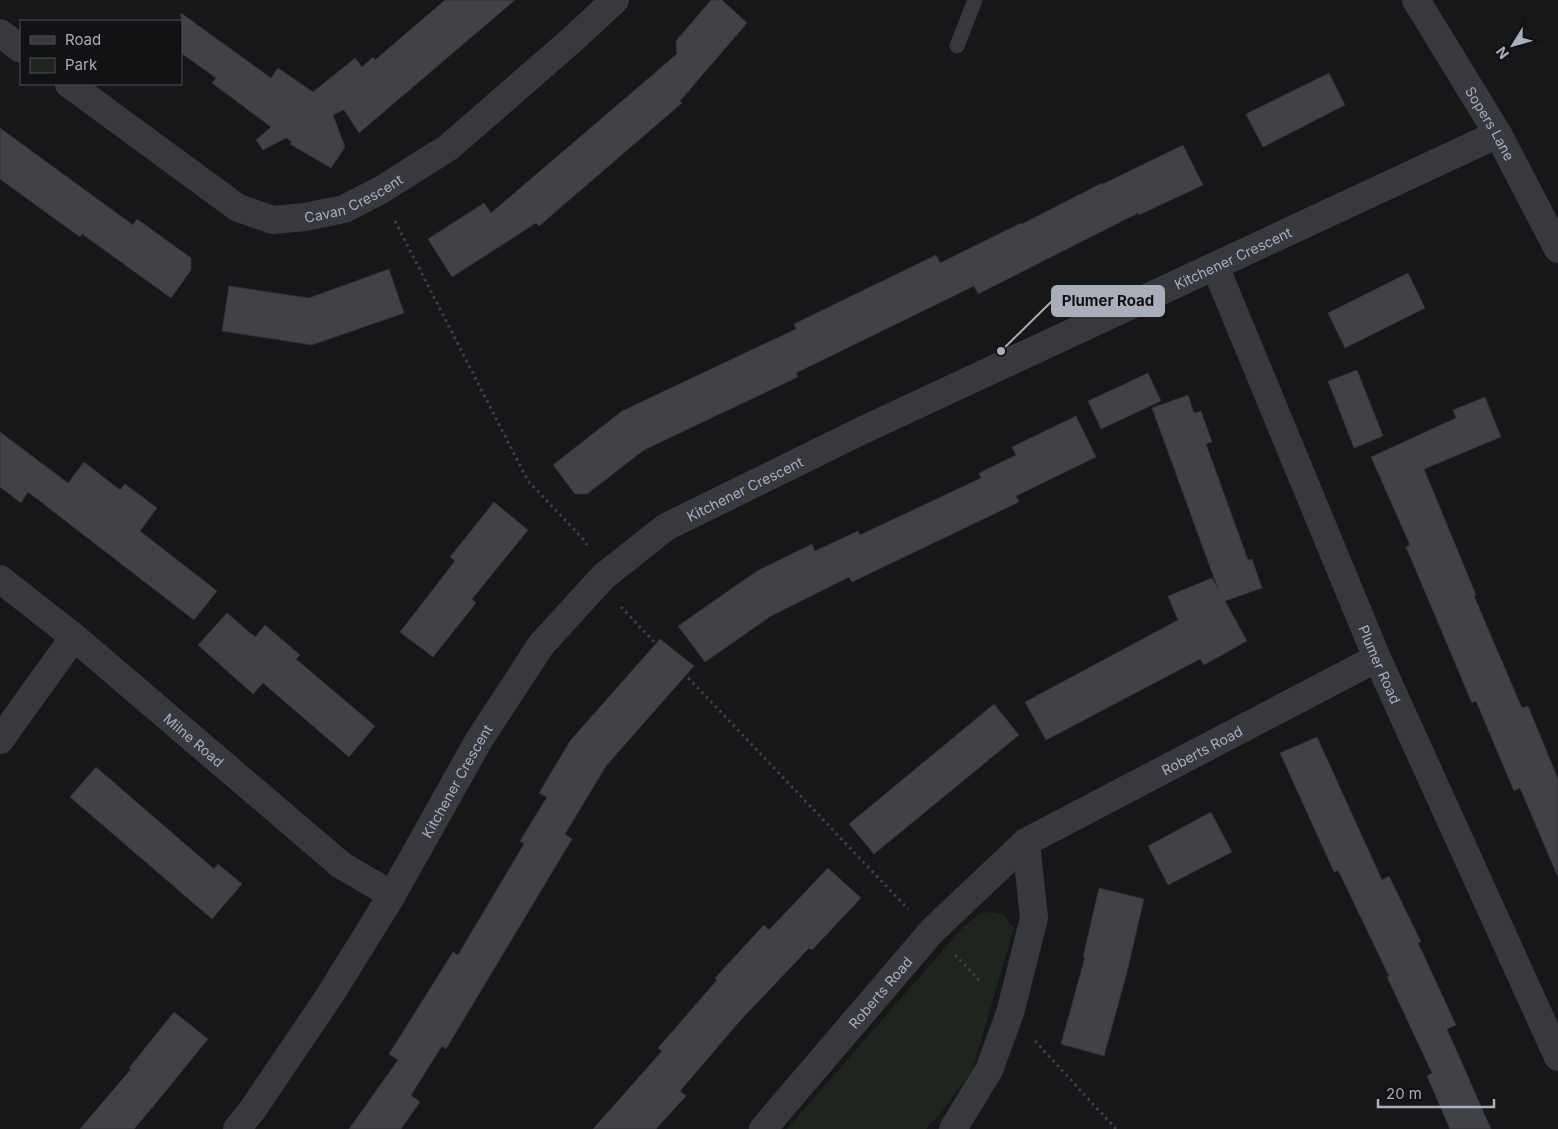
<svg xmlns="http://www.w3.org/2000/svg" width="1558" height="1129" font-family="Inter,sans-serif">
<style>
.green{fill:#1d251e}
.building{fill:#414247;stroke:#313136}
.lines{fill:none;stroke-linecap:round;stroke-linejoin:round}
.path{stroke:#3e4046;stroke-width:3;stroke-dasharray:2.5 4;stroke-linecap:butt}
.service{stroke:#38393f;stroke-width:15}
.minor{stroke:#38393f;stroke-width:28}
.labels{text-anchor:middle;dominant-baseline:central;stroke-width:4.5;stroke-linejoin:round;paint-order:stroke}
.street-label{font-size:14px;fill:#a9aeba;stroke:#121215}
.leader{fill:none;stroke:#a9aeba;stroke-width:2}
.callout-dot{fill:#a9aeba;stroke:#121215;stroke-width:2}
.callout{fill:#a9aeba;stroke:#a9aeba;stroke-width:2}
.callout-label{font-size:15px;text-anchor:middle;font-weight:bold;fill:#111}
</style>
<rect width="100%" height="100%" fill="#17171a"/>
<!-- green -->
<polygon class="green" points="992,912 1003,914 1014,928 972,1071 945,1108 926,1129 787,1129 965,925 981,913"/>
<!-- building -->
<g class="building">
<polygon points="445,0 515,0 359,133 344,110 333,115 345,147 331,168 290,144 292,142 286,138 263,150 256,140 271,127 212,83 216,78 181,53 181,13 271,78 278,68 313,92 355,58 362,67 373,57 375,60"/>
<polygon points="711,0 722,0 747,23 680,101 682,103 539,226 536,223 452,277 428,239 484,203 491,213 677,54 676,41"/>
<polygon points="1329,73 1345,105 1263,147 1246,114"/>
<polygon points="0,128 133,225 137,219 191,258 191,270 171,298 82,234 80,237 0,179"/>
<polygon points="1183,145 1203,185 1139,215 1138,213 978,294 974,286 796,373 798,377 644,450 587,494 575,494 553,465 622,411 796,329 794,324 936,255 940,263 1021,223 1022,224 1102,183 1103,184"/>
<polygon points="389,269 404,313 312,345 222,331 229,286 309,298"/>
<polygon points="1408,273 1425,308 1345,348 1328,313"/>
<polygon points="1357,370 1383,436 1354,448 1328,381"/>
<polygon points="1148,373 1161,401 1101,429 1088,401"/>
<polygon points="1188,395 1194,413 1201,411 1212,442 1206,444 1248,560 1252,559 1262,588 1225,601 1247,641 1204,665 1200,659 1046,740 1025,702 1178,620 1168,596 1212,578 1218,589 1152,408"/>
<polygon points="1485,397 1501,437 1424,469 1476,595 1474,596 1522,708 1528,706 1558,779 1558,877 1520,788 1514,791 1476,701 1472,703 1406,547 1410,545 1371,457 1456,418 1453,410"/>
<polygon points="1076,416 1096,457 1016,496 1019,502 852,582 849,577 771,616 705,662 678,626 757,571 812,544 815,551 858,531 860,535 981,478 979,473 1016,455 1012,447"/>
<polygon points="0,432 68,483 84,462 120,490 125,484 157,508 140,531 217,591 194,620 28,492 21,503 0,487"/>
<polygon points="494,502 528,530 472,599 476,603 433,657 400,632 455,561 450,557"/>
<polygon points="227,613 255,637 265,625 300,655 296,659 375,726 349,757 263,683 253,694 198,645"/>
<polygon points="660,639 694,666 606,766 565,834 572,839 446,1049 442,1046 411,1095 420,1102 401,1129 349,1129 398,1060 389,1054 453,952 458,955 524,844 520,841 547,797 539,793 570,741"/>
<polygon points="994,704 1019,735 874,854 849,824"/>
<polygon points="1317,737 1382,880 1389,876 1421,942 1418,943 1456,1025 1447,1029 1491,1129 1450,1129 1427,1076 1432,1073 1387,977 1389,976 1338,870 1334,872 1280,753"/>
<polygon points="96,767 214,869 218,864 242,884 212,919 70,797"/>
<polygon points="1211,812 1232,852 1168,885 1148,846"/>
<polygon points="828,868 861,898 812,950 809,948 738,1023 680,1091 686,1096 656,1129 593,1129 662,1051 658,1048 717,980 715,978 764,925 769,930"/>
<polygon points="1099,888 1144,899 1127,972 1104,1056 1061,1044 1085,957 1083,957"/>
<polygon points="174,1012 208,1039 156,1103 134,1129 80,1129 131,1069 129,1068"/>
</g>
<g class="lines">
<!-- path -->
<g class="path">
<polyline points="395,221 528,481 584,540 588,547"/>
<polyline points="621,607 908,909"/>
<polyline points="955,955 982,983"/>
<polyline points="1035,1041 1116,1129"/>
</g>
<!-- service -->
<polyline class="service" points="957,46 975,0"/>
<!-- minor -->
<g class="minor">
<path id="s1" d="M1416,0L1498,134L1558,249"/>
<polyline points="0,33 21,49"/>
<path id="s2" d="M69,84L238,208L273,220L305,217L344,209L381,190L449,147L573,39L615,0"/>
<path id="s3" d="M1215,266L1377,658L1558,1057"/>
<path id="s4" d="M0,579L74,637L341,865L392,895"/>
<polyline points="0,740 74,637"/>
<path id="s5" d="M237,1129L253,1109L330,995L392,895L479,740L541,645L604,576L666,527L861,431L1498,134"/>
<path id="s6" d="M763,1129L932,931L1026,842L1377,658"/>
<polyline points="953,1129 989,1070 1010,1013 1034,918 1026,842"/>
</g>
</g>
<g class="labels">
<!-- street labels -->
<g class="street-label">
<text stroke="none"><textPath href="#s1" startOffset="144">Sopers Lane</textPath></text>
<text stroke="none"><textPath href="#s2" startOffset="331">Cavan Crescent</textPath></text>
<text stroke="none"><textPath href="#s5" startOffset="1372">Kitchener Crescent</textPath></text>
<text stroke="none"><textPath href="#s5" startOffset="832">Kitchener Crescent</textPath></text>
<text stroke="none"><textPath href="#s3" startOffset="431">Plumer Road</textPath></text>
<text stroke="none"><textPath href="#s4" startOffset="252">Milne Road</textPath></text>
<text stroke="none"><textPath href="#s6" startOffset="588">Roberts Road</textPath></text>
<text stroke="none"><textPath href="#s5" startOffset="412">Kitchener Crescent</textPath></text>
<text stroke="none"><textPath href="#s6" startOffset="180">Roberts Road</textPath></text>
</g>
</g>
<!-- callouts -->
<path class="leader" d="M1001 351L1052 301"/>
<circle class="callout-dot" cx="1001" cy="351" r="5"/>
<rect class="callout" x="1052" y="286" width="112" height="30" rx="5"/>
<g class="callout-label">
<text x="1108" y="306">Plumer Road</text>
</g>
<!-- legend -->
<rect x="20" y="20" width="162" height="65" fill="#121215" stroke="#4e5057"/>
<rect x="30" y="36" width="25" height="8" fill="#38393f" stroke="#4e5057"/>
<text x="65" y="45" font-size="15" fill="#a9aeba">Road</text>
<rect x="30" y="58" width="25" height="15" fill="#1d251e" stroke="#4e5057"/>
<text x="65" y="70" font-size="15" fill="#a9aeba">Park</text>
<!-- north arrow -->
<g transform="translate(1513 45) rotate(233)" stroke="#121215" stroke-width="4" paint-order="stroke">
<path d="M0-4L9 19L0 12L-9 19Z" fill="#a9aeba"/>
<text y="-8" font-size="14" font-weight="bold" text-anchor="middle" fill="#a9aeba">N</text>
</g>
<!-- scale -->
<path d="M1378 1099v8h116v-8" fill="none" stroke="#a9aeba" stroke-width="2.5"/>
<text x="1386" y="1099" font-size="15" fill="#a9aeba" stroke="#121215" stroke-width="4" paint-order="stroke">20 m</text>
</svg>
